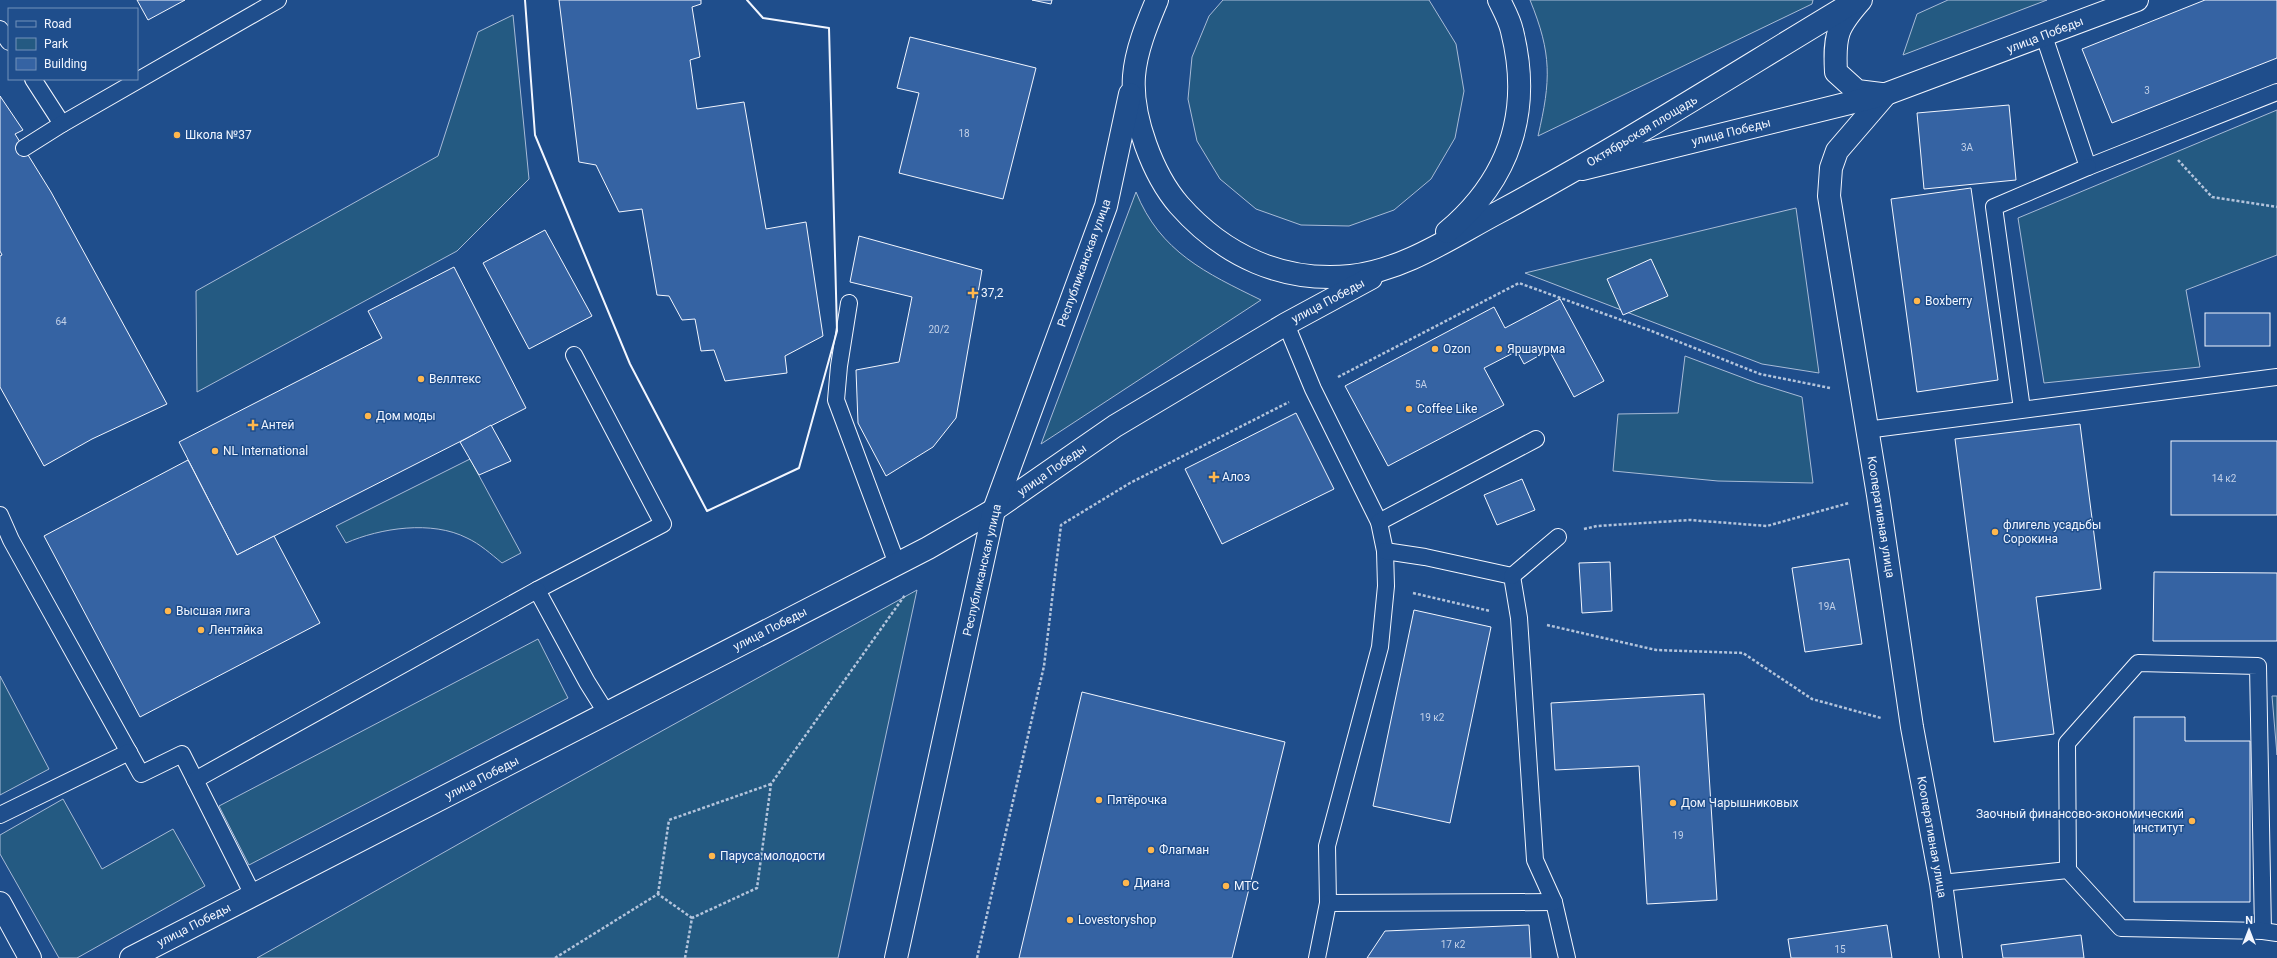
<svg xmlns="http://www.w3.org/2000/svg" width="2277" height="958" font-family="Roboto,sans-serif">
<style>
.green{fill:#245a82;stroke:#a8bbd7}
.building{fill:#3563a3;stroke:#f2f6ff}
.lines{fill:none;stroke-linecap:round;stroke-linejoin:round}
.lane-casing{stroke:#f2f6ff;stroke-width:18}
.street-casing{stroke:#f2f6ff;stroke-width:24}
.secondary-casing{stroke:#f2f6ff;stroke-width:24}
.primary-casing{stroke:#f2f6ff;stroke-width:24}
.path{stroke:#b3c4dc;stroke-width:2.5;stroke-dasharray:3 2;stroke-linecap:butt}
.lane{stroke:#1f4e8c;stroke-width:16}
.street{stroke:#1f4e8c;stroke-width:22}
.secondary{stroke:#1f4e8c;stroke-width:22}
.primary{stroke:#1f4e8c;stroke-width:22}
.wall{stroke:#f2f6ff;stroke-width:2}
.poi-dot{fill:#ffb74d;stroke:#1f4e8c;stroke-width:1.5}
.labels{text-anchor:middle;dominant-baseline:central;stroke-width:3;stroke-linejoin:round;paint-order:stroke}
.number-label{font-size:10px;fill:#c3d1e8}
.street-label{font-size:12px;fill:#f2f6ff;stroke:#1f4e8c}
.poi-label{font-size:12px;fill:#f2f6ff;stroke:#1f4e8c;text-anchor:start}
</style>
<rect width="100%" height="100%" fill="#1f4e8c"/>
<!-- green -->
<g class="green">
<polygon points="1223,0 1429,0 1456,44 1464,91 1455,138 1431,179 1394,210 1349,226 1301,225 1256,209 1220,179 1197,141 1188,99 1192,57 1209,16"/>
<path d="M1530,0H1813L1812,4L1538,136C1551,80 1552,54 1530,0Z"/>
<polygon points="1948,0 2047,0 1903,55 1917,14"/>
<polygon points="513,15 529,179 457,251 197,392 196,291 438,156 478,32"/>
<polygon points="2277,110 2277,255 2186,290 2200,367 2044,383 2018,218"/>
<path d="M1136,192C1160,252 1206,273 1261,300L1041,444Z"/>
<polygon points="1796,208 1819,373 1762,364 1525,273"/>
<polygon points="1685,356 1757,383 1802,397 1813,483 1718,481 1613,471 1618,414 1678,413"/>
<path d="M470,459L521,553L502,563C491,554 480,544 467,538C432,520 380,528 346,543L336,526Z"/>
<polygon points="917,590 838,958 257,958 517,811"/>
<polygon points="538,639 568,698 249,865 219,806"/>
<polygon points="0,676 49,769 0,795"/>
<polygon points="2272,696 2277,696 2277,755"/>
<polygon points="63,799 102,869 173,829 205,886 77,958 59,958 0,854 0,835"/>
</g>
<!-- building -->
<g class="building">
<polygon points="137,0 185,0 148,20"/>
<polygon points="559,0 701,0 701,4 692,7 700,57 690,60 697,109 744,102 766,229 806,222 823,336 785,356 787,373 725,381 714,350 701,351 695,319 682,320 669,296 657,295 642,209 619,212 596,165 579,162"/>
<polygon points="1032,0 1052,0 1051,4"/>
<polygon points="2205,0 2277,0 2277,58 2112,123 2082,49"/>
<polygon points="910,37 1036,68 1003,199 899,173 919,93 897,88"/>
<polygon points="0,96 23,130 15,134 51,192 167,404 92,439 44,466 0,387 0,256 2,255 0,251"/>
<polygon points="2009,105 2016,180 1924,189 1917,113"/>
<polygon points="1971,188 1998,380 1917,392 1891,199"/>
<polygon points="545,230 592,316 529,349 483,263"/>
<polygon points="859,236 982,270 956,418 933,447 886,476 858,423 856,370 899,362 912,297 850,282"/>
<polygon points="1651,259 1668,296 1623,315 1607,279"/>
<polygon points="454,267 526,408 237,555 179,442 382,338 368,311"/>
<polygon points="1560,299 1604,381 1574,397 1549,350 1524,364 1517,351 1484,368 1504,405 1388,466 1345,386 1494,307 1505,328"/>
<rect x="2205" y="313" width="65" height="33"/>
<polygon points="1296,413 1334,489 1222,544 1185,469"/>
<polygon points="2080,424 2101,589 2036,597 2054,734 1994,742 1955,439"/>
<polygon points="491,425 511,461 479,475 460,442"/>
<rect x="2171" y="441" width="106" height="74"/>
<polygon points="188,460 237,555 274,536 320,623 140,717 44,536"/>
<polygon points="1522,479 1535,510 1497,525 1484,495"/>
<polygon points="1849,559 1862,644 1805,652 1792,568"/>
<polygon points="1610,562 1612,611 1582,613 1579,563"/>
<polygon points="2154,572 2277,573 2277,641 2153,641"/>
<polygon points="1414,610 1491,627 1450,823 1373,806"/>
<polygon points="1082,692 1285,742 1232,958 1019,958"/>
<polygon points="1704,694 1717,900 1647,904 1639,766 1555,770 1551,703"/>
<polygon points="2134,717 2185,717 2185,741 2250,741 2250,902 2134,902"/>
<polygon points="1529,925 1531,958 1367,958 1385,931"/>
<polygon points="1887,925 1892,958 1791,958 1788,939"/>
<polygon points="2081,935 2084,958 2003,958 2001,945"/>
</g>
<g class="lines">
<!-- lane casing -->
<g class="lane-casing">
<g id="lane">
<polyline points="0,29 9,42"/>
<polyline points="2044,36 2088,167 2277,92"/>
<polyline points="33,79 62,124"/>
<polyline points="24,148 62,124 278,0"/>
<polyline points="849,303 839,366 836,400 897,564"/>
<polyline points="1286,324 1313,389 1379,522 1385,551 1386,586 1380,647 1327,846 1328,903 1317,958"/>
<polyline points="2022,409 1994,207 2088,167"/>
<polyline points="1866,430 2277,377"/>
<polyline points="0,515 11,540 141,774 182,754 253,895"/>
<polyline points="1379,522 1536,439"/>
<polyline points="1385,551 1425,557 1512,576 1519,618 1535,860 1554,902 1567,958"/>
<polyline points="1512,576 1558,537"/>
<polyline points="537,590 663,524 574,355"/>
<polyline points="195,780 537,590 587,682 607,714"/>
<polyline points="0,815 129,752"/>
<polyline points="2068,870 2067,743 2138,663 2258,666 2263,931"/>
<polyline points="1941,883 2068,870 2121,928 2263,931 2277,933"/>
<polyline points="1328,903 1554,902"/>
</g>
</g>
<!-- street casing -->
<g class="street-casing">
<g id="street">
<path d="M1861,0C1837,27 1834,35 1836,72L1857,91L1881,94"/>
<polyline points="1886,94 1837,151 1831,168 1829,196 1878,495 1912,727 1941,883 1951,958"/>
<polyline points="1582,169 1886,94 2137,0"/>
</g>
</g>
<!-- secondary casing -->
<g class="secondary-casing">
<g id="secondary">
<polyline points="0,903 30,958"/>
<polyline points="131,958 928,548 994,510"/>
</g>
</g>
<!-- primary casing -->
<g class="primary-casing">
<g id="primary">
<path d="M1157,0C1147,24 1136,50 1134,76C1131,117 1153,175 1179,205C1224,256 1283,283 1351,276C1404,270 1450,238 1497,213C1620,147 1737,72 1857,0"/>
<path d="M1447,232C1510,179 1532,111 1512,31C1510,21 1504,10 1499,0"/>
<polyline points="994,510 1115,426 1286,324 1371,278"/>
<polyline points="896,958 994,510 1106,206 1130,94"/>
</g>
</g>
<!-- path -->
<g class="path">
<polyline points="2178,160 2212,197 2277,207"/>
<polyline points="1338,377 1519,283 1649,330 1760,374 1830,388"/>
<polyline points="1584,529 1597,526 1690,520 1767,526 1849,503"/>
<polyline points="1413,593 1490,611"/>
<polyline points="1547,625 1656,650 1743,653 1812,699 1881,718"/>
<polyline points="658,894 669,820 771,784"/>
<polyline points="555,958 658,894 692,918"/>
<polyline points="685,958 692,918 757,888 771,784 905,595"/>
<polyline points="977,958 1044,666 1061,525 1130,483 1289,402"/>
</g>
<!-- lane -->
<use href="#lane" class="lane"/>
<!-- street -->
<use href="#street" class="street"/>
<!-- secondary -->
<use href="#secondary" class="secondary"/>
<!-- primary -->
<use href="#primary" class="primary"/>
<!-- wall -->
<polyline class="wall" points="525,0 535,135 630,364 707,511 799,468 837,331 829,28 763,18 747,0"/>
</g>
<!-- markers -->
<g class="poi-dot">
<circle cx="177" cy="135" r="4"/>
<path d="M971 287h4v4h4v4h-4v4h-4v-4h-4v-4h4z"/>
<circle cx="1917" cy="301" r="4"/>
<circle cx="1435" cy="349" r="4"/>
<circle cx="1499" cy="349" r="4"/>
<circle cx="421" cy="379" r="4"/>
<circle cx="1409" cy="409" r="4"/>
<circle cx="368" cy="416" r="4"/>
<path d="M251 419h4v4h4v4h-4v4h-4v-4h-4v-4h4z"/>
<circle cx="215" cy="451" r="4"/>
<path d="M1212 471h4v4h4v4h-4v4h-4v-4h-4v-4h4z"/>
<circle cx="1995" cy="532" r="4"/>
<circle cx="168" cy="611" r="4"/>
<circle cx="201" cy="630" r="4"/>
<circle cx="1099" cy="800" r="4"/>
<circle cx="1673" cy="803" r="4"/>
<circle cx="2192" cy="821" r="4"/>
<circle cx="1151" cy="850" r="4"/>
<circle cx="712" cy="856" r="4"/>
<circle cx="1126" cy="883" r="4"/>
<circle cx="1226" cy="886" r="4"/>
<circle cx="1070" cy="920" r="4"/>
</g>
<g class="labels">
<!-- number labels -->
<g class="number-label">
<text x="2147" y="90">3</text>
<text x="964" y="133">18</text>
<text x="1967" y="147">3А</text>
<text x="61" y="321">64</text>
<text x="939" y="329">20/2</text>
<text x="1421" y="384">5А</text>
<text x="2224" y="478">14 к2</text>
<text x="1827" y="606">19А</text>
<text x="1432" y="717">19 к2</text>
<text x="1678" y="835">19</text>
<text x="1453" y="944">17 к2</text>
<text x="1840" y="949">15</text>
</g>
<!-- street labels -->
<g class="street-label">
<text transform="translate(2045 35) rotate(-21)">улица Победы</text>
<text transform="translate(1642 131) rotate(-31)">Октябрьская площадь</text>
<text transform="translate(1731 132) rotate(-14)">улица Победы</text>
<text transform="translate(1084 263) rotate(-70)">Республиканская улица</text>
<text transform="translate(1328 301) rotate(-28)">улица Победы</text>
<text transform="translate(1052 470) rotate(-35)">улица Победы</text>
<text transform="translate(1881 517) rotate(81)">Кооперативная улица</text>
<text transform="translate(982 570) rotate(-77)">Республиканская улица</text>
<text transform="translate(770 629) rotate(-27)">улица Победы</text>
<text transform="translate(482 778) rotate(-27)">улица Победы</text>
<text transform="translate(1932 837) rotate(80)">Кооперативная улица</text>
<text transform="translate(194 925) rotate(-27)">улица Победы</text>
</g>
<!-- poi labels -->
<g class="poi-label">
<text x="185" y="135">Школа №37</text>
<text x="981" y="293">37,2</text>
<text x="1925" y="301">Boxberry</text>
<text x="1443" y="349">Ozon</text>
<text x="1507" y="349">Яршаурма</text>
<text x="429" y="379">Веллтекс</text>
<text x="1417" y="409">Coffee Like</text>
<text x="376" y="416">Дом моды</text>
<text x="261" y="425">Антей</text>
<text x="223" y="451">NL International</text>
<text x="1222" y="477">Алоэ</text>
<text x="2003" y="525">флигель усадьбы<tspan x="2003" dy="14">Сорокина</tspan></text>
<text x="176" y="611">Высшая лига</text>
<text x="209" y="630">Лентяйка</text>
<text x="1107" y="800">Пятёрочка</text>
<text x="1681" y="803">Дом Чарышниковых</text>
<text x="2184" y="814" text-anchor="end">Заочный финансово-экономический<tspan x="2184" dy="14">институт</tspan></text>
<text x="1159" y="850">Флагман</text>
<text x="720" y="856">Паруса молодости</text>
<text x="1134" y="883">Диана</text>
<text x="1234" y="886">МТС</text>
<text x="1078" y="920">Lovestoryshop</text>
</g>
</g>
<!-- legend -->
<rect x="8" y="8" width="130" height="72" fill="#1f4e8c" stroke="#7391ba"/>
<rect x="16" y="21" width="20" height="6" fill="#1f4e8c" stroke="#7391ba"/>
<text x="44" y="28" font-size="12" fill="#f2f6ff">Road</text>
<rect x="16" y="38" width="20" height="12" fill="#245a82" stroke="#7391ba"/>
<text x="44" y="48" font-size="12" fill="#f2f6ff">Park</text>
<rect x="16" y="58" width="20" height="12" fill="#3563a3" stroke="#7391ba"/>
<text x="44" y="68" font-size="12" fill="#f2f6ff">Building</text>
<!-- north arrow -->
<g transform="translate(2249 930)" stroke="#1f4e8c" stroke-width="3" paint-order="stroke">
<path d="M0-3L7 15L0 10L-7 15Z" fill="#f2f6ff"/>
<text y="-6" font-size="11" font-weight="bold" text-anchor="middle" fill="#f2f6ff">N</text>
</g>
</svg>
